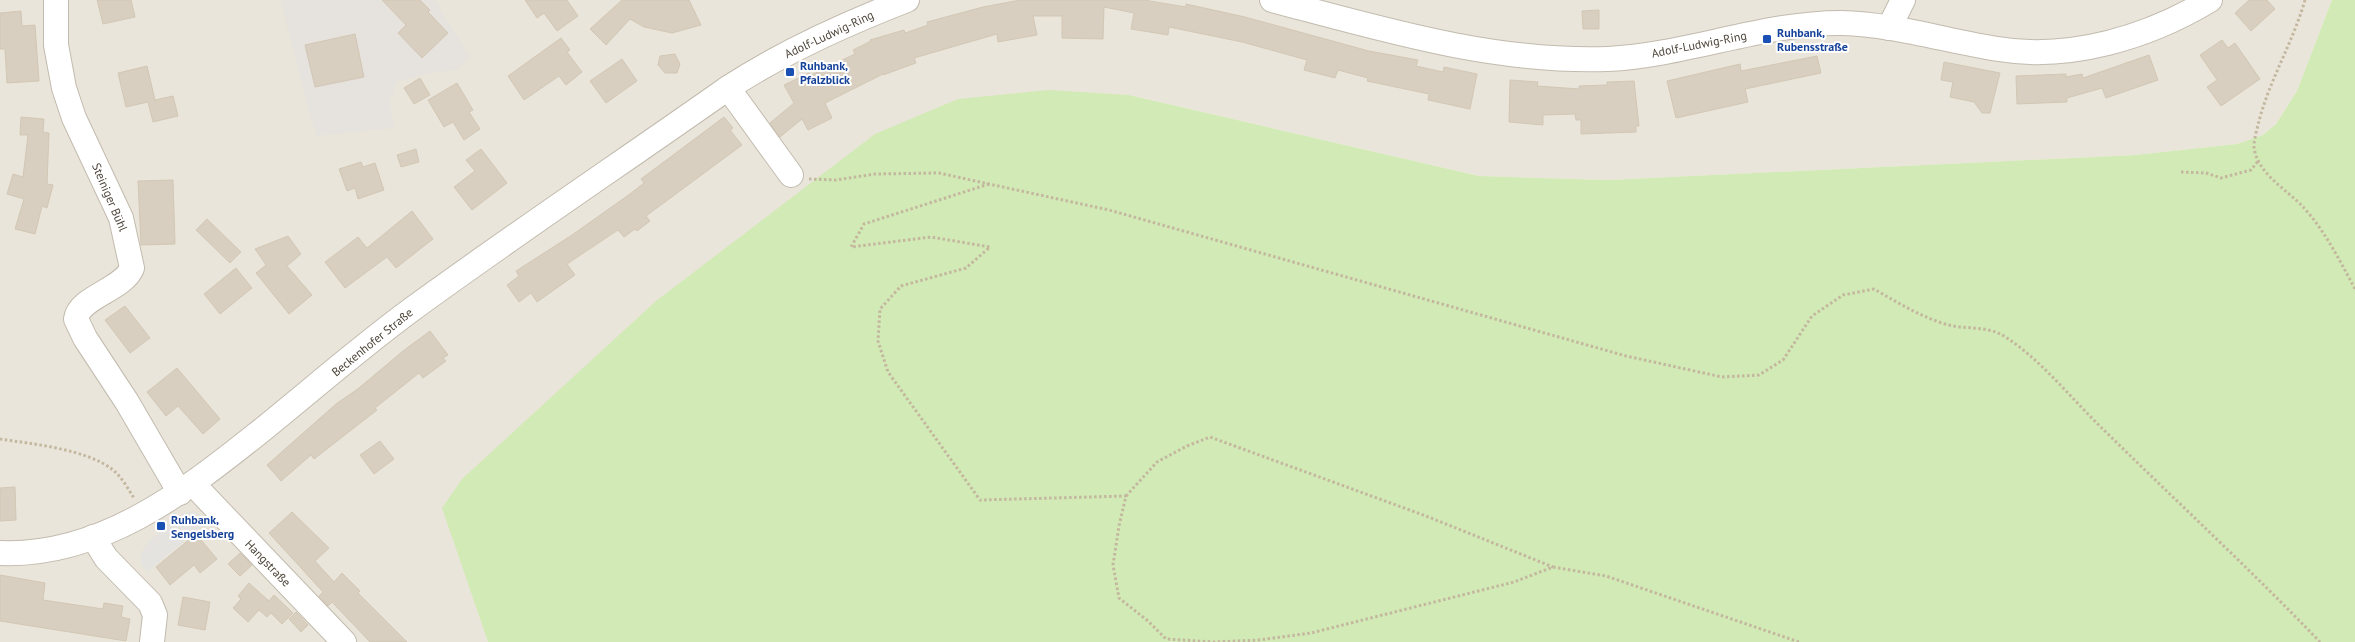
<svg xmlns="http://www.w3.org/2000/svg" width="2355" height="642" font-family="'PT Sans',sans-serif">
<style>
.residential{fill:#eae5da}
.industrial{fill:#e6e2dd}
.green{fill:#d2eab5}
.parking{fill:#e5e3e0}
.building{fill:#d8cfc1;stroke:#d3c7b4}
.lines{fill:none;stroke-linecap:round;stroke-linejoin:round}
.minor-casing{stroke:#c2bbae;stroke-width:26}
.path{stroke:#c4b79f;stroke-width:3;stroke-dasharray:2.5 2.5;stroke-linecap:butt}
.minor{stroke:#fff;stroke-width:24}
.transit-dot{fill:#1a4fb4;stroke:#fff;stroke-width:2}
.labels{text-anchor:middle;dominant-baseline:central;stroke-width:4;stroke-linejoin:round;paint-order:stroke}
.transit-label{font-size:12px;font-weight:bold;fill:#164399;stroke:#fff;text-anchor:start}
.street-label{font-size:12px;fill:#4b4439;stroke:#fff}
</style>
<rect width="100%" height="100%" fill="#f6f3ec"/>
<!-- residential -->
<polygon class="residential" points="0,0 2332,0 2297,91 2276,124 2263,135 2237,144 2135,155 1608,180 1479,176 1129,95 443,508 488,642 0,642"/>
<!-- industrial -->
<polygon class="industrial" points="280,0 435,0 470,57 458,69 421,75 398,81 390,100 394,128 316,136"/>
<!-- green -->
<polygon class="green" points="2332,0 2355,0 2355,642 488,642 442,508 462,479 656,301 875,134 958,99 1048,90 1129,95 1479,176 1608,180 2135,155 2237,144 2263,135 2276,124 2297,91"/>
<!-- parking -->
<polygon class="parking" points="194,512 210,520 147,572 141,564 141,553 148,542 183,513"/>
<!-- building -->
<g class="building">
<polygon points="97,0 131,0 135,17 103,24"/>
<polygon points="382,0 420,0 430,10 428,12 448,33 422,58 398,33 406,25"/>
<polygon points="525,0 567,0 578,16 557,31 544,13 537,18"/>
<polygon points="622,0 689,0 701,25 672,33 644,27 630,19 606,45 590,29"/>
<polygon points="1020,0 1144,0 1186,7 1186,4 1245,17 1369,51 1418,60 1416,66 1443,72 1444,67 1477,74 1470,109 1428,100 1429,94 1367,81 1368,78 1338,70 1335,78 1304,70 1307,60 1242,42 1169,27 1168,35 1131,29 1134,13 1104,7 1103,39 1062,38 1062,16 1033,16 1037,35 998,42 997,34 914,58 916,63 883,75 883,74 825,103 832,118 808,130 802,119 780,137 770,123 794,103 784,85 809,73 811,75 855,54 853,50 871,41 870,40 904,30 905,33 928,25 927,22 983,7"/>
<polygon points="2249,0 2267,0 2275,9 2251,31 2235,13"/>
<polygon points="1599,10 1599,29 1583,29 1582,11"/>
<polygon points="21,11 22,26 35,25 39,81 7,83 5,49 0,49 0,13"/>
<polygon points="355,34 364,77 315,87 305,45"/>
<polygon points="561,38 570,50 567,52 582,72 566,85 559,76 524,100 508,76"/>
<polygon points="2222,40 2228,48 2235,43 2260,79 2221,106 2207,87 2217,80 2200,55"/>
<polygon points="675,54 680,64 677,73 665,73 658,65 660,56"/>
<polygon points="2149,55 2158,80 2106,98 2102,88 2067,98 2067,102 2017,104 2016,76 2066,74 2066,77 2082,74 2083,78"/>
<polygon points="1817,56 1821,73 1745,89 1748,102 1676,118 1667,81 1740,64 1741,71"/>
<polygon points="622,59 637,81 606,103 590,81"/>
<polygon points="1944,62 2000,73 1990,113 1982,113 1974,102 1950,97 1953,82 1941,80"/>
<polygon points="147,66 155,100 173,96 178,116 153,122 148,102 126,107 118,73"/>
<polygon points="420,78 430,95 414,104 404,88"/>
<polygon points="1510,80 1538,82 1537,86 1579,89 1579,86 1607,85 1607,82 1634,81 1639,126 1636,126 1636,132 1581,134 1581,120 1576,120 1575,114 1543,115 1543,125 1509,122"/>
<polygon points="457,83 473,110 469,112 480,129 464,140 453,122 444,127 428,100"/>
<polygon points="21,117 44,119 43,132 49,133 47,184 53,185 47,208 42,206 35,234 15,229 24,199 7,194 13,174 23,177 28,135 20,135"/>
<polygon points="724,117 733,128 730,130 742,145 646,216 650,221 637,231 635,229 624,237 618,230 567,264 575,275 537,302 531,293 519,302 507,285 519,276 516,271 572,235 630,194 644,183 641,179"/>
<polygon points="416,149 419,162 401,167 397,155"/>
<polygon points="481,149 507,183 472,210 454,187 475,171 466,160"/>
<polygon points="361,162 363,167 375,163 384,190 358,199 355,188 347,191 339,169"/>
<polygon points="173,180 175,244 141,245 138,181"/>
<polygon points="412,211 433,239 396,268 387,257 345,288 325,262 358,237 367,248"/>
<polygon points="207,219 241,252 230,263 196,230"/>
<polygon points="288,236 301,254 287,266 312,295 289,314 256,273 266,265 255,249"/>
<polygon points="236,268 252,288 220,314 204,294"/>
<polygon points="125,306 150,338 130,353 105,320"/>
<polygon points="430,331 448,355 443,358 446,361 423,378 419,373 375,408 377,410 314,459 311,455 281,481 267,465 336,404 359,388 403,351"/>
<polygon points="177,368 220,419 203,434 178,406 166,416 147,392"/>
<polygon points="380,441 394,459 374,474 360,455"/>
<polygon points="15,487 16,520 0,521 0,488"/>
<polygon points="292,512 329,548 315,561 334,582 342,573 360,591 358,593 407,642 370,642 332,602 328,606 319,596 323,592 269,533"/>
<polygon points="196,534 217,559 200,573 194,565 170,585 156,567"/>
<polygon points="240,553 252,565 240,576 228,564"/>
<polygon points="0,575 45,583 43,600 103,609 104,603 123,606 121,617 130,619 126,641 0,621"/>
<polygon points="249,583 269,601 274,595 293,613 282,624 271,613 267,617 259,610 248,622 233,608 241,599 238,596"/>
<polygon points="183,597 210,602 205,630 178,625"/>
<polygon points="296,612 308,625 301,632 289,619"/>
</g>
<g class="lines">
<!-- minor casing -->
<g class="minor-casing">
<g id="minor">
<path d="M56,0V45L64,88L74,118L121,218L132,268C123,290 79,297 76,319L85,338L127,402L180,493"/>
<path d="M1272,0C1382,29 1493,63 1608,59C1687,55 1762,23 1841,23C1894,24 1946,41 1998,49C2070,61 2149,37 2210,0"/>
<polyline points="1889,28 1903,0"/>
<polyline points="728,88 791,175"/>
<polyline points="193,484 344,642"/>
<polyline points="93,537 106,558 150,603 155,615 152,642"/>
<path d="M0,553C100,557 183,493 257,434C308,393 358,349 411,310C515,234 623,162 728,88C783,52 845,24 907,0"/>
</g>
</g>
<!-- path -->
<g class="path">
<path d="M2305,0C2293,42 2270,79 2259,121C2257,129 2254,139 2254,147C2257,174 2288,190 2304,208C2325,231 2340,261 2355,289"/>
<polyline points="2181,172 2206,173 2221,178 2251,170 2258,161"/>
<path d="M809,179L836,180L875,174L939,173L989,184L1109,210L1626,356L1722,377L1759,375L1783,360L1812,316L1843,295L1874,289C1897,302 1919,316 1945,324C1964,330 1986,325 2004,336C2043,361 2073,401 2106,432C2177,502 2251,570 2320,642"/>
<polyline points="989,184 864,224 851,247 931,237 990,247 966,268 901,286 880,309 878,341 888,372 980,500 1126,496 1119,526 1113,565 1119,598 1148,621 1166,639 1214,642 1259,640 1311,633 1514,582 1553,567 1606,576 1799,642"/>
<path d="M0,439C32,444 87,449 113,470C122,477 128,489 134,498"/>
<polyline points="1126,496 1157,462 1187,446 1210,437 1426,516 1553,567"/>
</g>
<!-- minor -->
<use href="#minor" class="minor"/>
</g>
<!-- markers -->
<g class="transit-dot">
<rect x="1762" y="34" width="10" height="10" rx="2.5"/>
<rect x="785" y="67" width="10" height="10" rx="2.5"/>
<rect x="156" y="521" width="10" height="10" rx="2.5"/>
</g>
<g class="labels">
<!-- transit labels -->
<g class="transit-label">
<text x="1777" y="32">Ruhbank,<tspan x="1777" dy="14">Rubensstraße</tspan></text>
<text x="800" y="65">Ruhbank,<tspan x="800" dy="14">Pfalzblick</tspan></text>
<text x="171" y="519">Ruhbank,<tspan x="171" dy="14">Sengelsberg</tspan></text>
</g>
<!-- street labels -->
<g class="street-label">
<text transform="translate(829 34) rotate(-25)">Adolf-Ludwig-Ring</text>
<text transform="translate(1699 44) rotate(-11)">Adolf-Ludwig-Ring</text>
<text transform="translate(110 197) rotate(67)">Steiniger Bühl</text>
<text transform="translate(372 342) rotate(-39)">Beckenhofer Straße</text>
<text transform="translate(268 563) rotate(46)">Hangstraße</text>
</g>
</g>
</svg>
